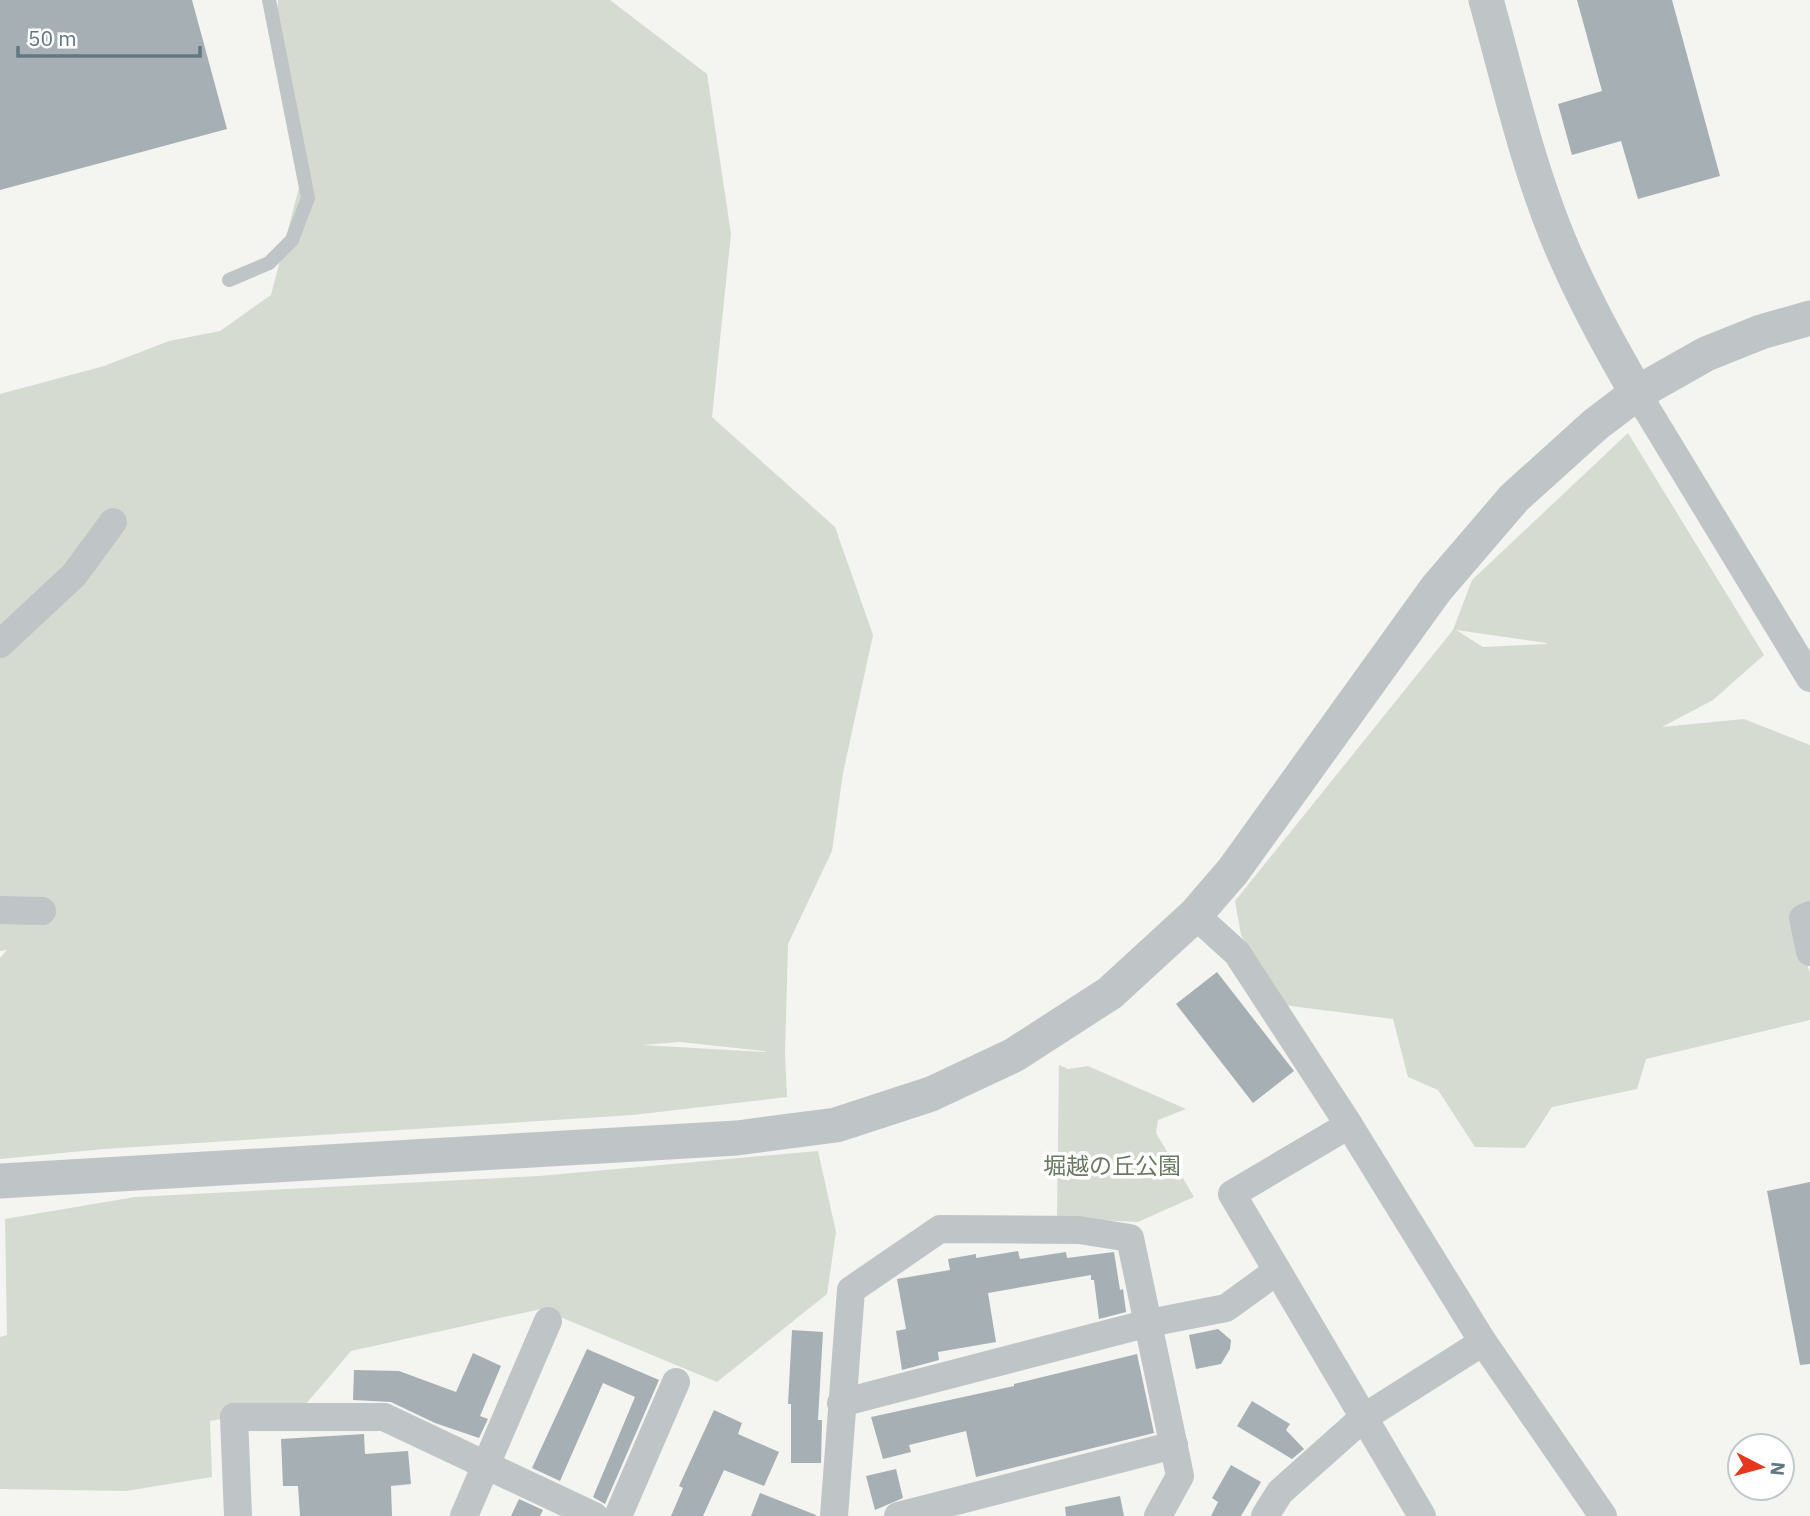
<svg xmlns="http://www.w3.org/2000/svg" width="1810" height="1516" font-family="'IBM Plex Sans','Noto Sans JP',sans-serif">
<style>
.green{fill:#d6dbd1;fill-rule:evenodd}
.building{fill:#a6b0b4}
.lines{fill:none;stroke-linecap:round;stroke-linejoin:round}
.service{stroke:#bfc4c6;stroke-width:14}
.minor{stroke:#bfc4c6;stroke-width:28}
.tertiary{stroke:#bfc4c6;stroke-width:35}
.labels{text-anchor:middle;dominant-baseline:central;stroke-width:7;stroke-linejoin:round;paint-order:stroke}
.park-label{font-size:23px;fill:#697962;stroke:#fff}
</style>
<rect width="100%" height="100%" fill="#f4f4f0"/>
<!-- green -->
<g class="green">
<path d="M278,0H610L707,74L731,234L712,417L835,527L873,635L843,773L832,851L788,944L785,1053L787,1097L633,1115L104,1149L0,1159V958L7,950L0,951V394L104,366L169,341L220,331L271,295L303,172L277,39ZM680,1042L765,1051L766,1052L642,1045Z"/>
<path d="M1628,433L1764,655L1713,700L1662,727L1744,719L1810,745V917L1796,927L1810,973V1020L1646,1059L1637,1089L1552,1107L1525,1148L1475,1147L1438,1090L1408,1077L1393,1019L1283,1005L1241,935L1235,901L1453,630L1472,580ZM1456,630L1546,643L1547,644L1483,647Z"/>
<polygon points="1059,1065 1068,1069 1088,1066 1186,1109 1158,1120 1156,1133 1194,1197 1138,1222 1057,1218"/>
<polygon points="818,1151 836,1232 827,1294 717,1382 541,1309 351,1351 306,1404 210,1421 212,1477 126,1491 0,1489 0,1337 7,1335 5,1219 135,1197 539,1176"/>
</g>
<!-- building -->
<g class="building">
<polygon points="0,0 192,0 227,129 0,190"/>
<polygon points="1577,0 1672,0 1720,176 1638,199 1621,141 1572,155 1558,104 1602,91"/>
<polygon points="1217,972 1294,1071 1253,1103 1176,1004"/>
<polygon points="1810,1182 1810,1364 1800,1365 1767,1191"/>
<polygon points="1018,1251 1020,1259 1066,1252 1067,1258 1114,1252 1120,1290 1123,1289 1126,1312 1099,1319 1094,1280 1091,1280 1091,1275 988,1293 996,1342 938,1352 939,1360 902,1370 896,1331 906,1329 897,1279 950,1270 948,1259 976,1254 976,1258"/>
<polygon points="1218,1329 1231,1340 1230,1349 1221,1364 1196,1369 1189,1335"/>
<polygon points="792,1330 823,1332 818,1420 822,1420 821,1463 791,1463 791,1404 788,1404"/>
<polygon points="587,1349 659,1380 605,1504 593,1497 635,1397 603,1383 560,1481 532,1468"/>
<polygon points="473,1353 501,1366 480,1416 488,1419 479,1438 435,1423 391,1402 353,1400 354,1370 399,1371 456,1392"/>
<polygon points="1137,1354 1154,1433 976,1477 966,1431 909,1445 911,1452 883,1459 871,1417 1014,1386 1014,1384"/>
<polygon points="1252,1401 1290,1424 1286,1430 1304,1449 1292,1459 1237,1426"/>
<polygon points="714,1410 742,1423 738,1434 779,1452 764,1486 724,1470 703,1516 671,1516 683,1488 679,1486"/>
<polygon points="364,1434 365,1454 408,1451 411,1484 391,1486 392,1516 300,1516 298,1486 283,1486 281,1439"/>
<polygon points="1231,1465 1261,1482 1241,1516 1211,1516 1218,1502 1212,1498"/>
<polygon points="896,1469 903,1498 875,1510 866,1476"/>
<polygon points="760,1493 816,1515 816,1516 751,1516"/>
<polygon points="1120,1496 1124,1516 1066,1516 1065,1507"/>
<polygon points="519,1499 543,1510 540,1516 511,1516"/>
</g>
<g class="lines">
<!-- service -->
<polyline class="service" points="229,280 269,263 292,240 308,198 269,0"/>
<!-- minor -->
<g class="minor">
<polyline points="1637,393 1810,678"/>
<polyline points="0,644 74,575 113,522"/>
<polyline points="0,910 42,911"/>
<polyline points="1195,915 1237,953 1349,1125 1232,1194 1422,1516"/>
<polyline points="1810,915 1803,918 1810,952"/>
<polyline points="1349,1125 1483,1342 1603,1516"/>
<polyline points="841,1403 1149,1323 1226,1308 1277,1271"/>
<polyline points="238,1516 234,1417 384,1417 594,1516"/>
<polyline points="464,1516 548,1321"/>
<polyline points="618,1516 676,1382"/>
<polyline points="834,1516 851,1290 940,1229 1079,1230 1130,1238 1180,1476 1158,1516"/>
<polyline points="898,1516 1174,1445"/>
<polyline points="1265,1516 1280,1492 1363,1418 1483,1342"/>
</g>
<!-- tertiary -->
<g class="tertiary">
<path d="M1486,0C1508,78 1526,160 1557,236C1579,290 1607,342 1637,393"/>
<polyline points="0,1181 737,1138 836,1125 931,1094 1014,1055 1110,993 1195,915 1233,871 1436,589 1514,498 1596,424 1637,393 1706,354 1761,332 1810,318"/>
</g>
</g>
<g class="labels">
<!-- park labels -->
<g class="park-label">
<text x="1112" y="1165">堀越の丘公園</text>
</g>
</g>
<!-- north arrow -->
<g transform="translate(1761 1467) rotate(96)"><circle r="33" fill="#ffffff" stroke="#c1c9cd" stroke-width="2"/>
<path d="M0-5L12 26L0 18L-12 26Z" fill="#e6381f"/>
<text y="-10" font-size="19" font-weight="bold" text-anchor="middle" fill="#637782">N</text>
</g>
<!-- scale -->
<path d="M18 46v10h182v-10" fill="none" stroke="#637782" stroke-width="3.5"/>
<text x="28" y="46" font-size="21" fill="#637782" stroke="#ffffff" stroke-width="5" paint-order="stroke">50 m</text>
</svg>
